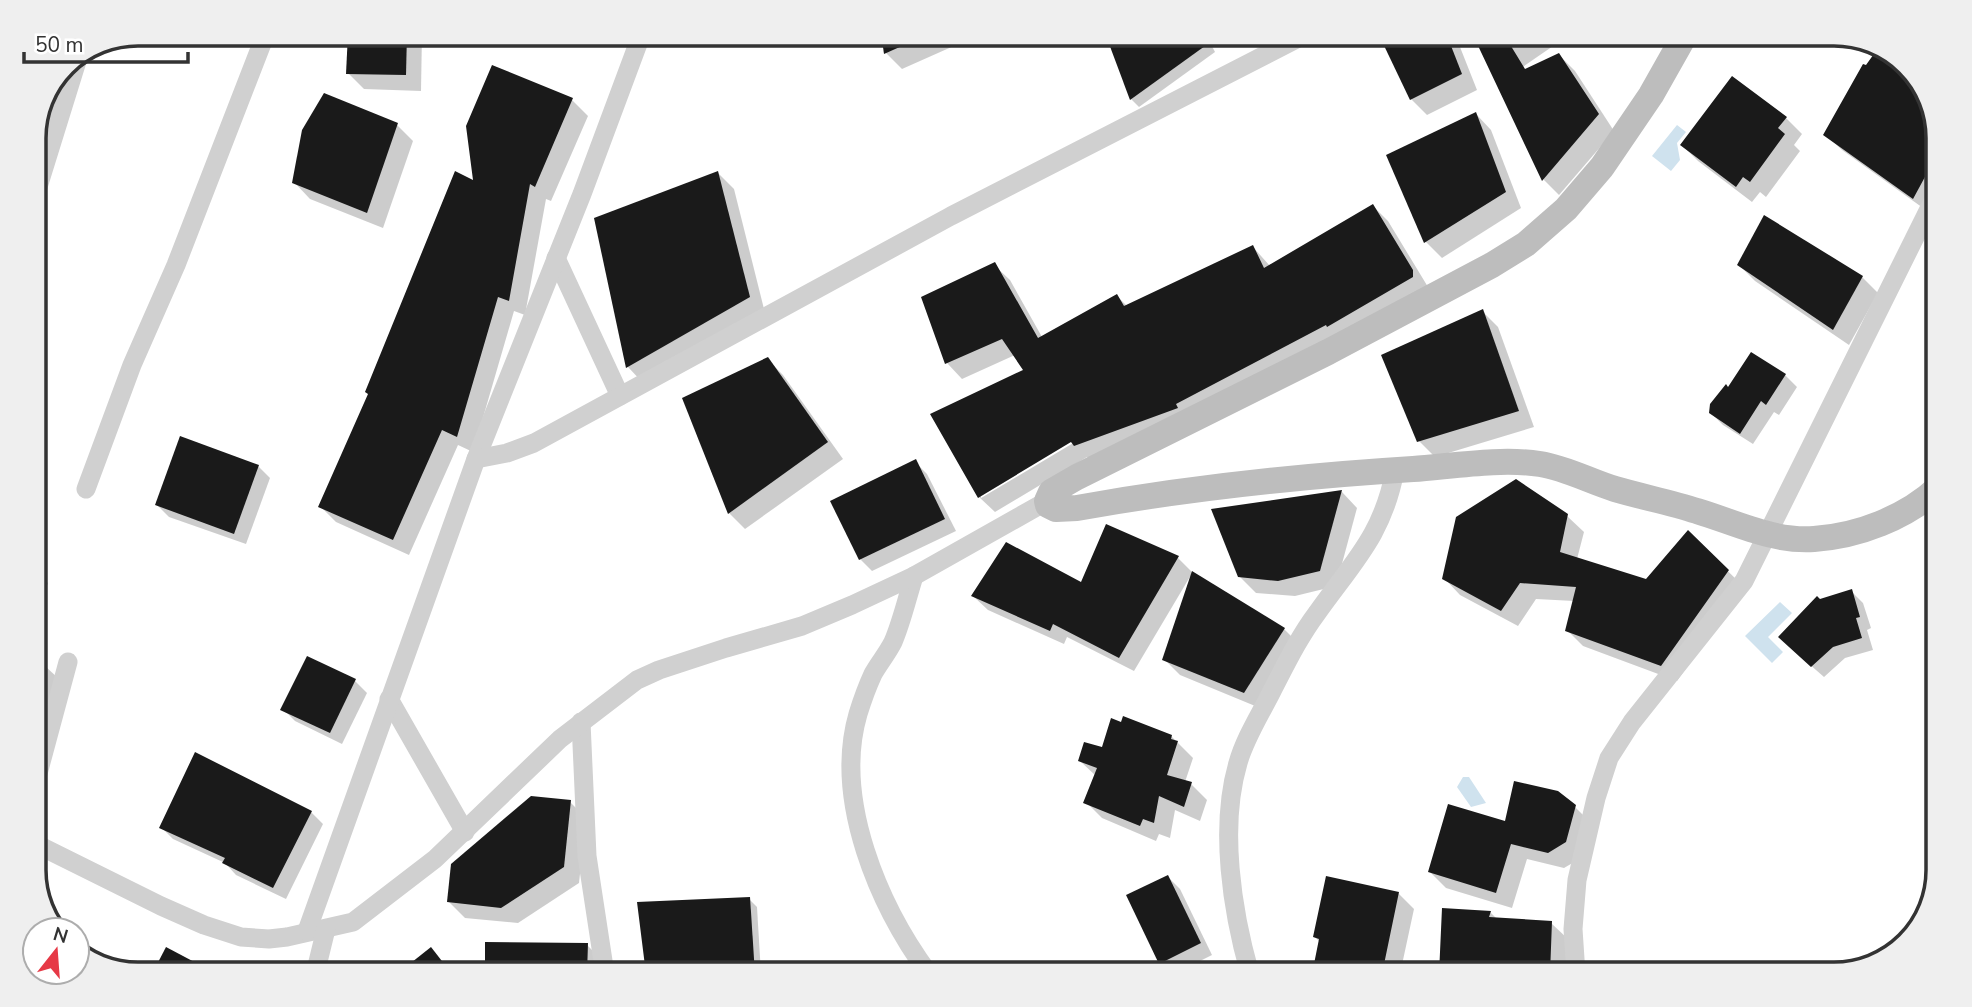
<svg xmlns="http://www.w3.org/2000/svg" width="1972" height="1007" font-family="'Nunito Sans',sans-serif">
<style>
.water{fill:#cfe2ee}
.shadow{fill:#0003;fill-rule:evenodd}
.building{fill:#1a1a1a}
.lines{fill:none;stroke-linecap:round;stroke-linejoin:round}
.street{stroke:#d0d0d0;stroke-width:19}
.secondary{stroke:#bdbdbd;stroke-width:26}
.rim{fill:none;stroke:#333;stroke-width:3.5}
</style>
<rect width="100%" height="100%" fill="#fff"/>
<!-- water -->
<g class="water">
<polygon points="1677,125 1686,132 1677,143 1680,160 1671,171 1652,156"/>
<polygon points="1780,602 1792,613 1768,637 1783,652 1772,663 1745,636"/>
<polygon points="1463,777 1469,777 1486,803 1471,807 1457,787"/>
</g>
<!-- shadow -->
<g class="shadow">
<polygon points="349,33 422,33 421,91 364,89 348,73"/>
<polygon points="883,33 983,33 902,69 886,53"/>
<polygon points="1107,33 1205,33 1215,52 1139,107 1131,99"/>
<polygon points="1388,33 1572,33 1511,75 1478,40 1460,47 1477,90 1427,115 1411,99"/>
<polygon points="1882,45 1921,80 1939,131 1939,197 1930,213 1842,150 1825,134"/>
<polygon points="1559,55 1575,71 1614,131 1559,195 1544,180 1498,83"/>
<polygon points="572,100 588,116 551,201 546,199 525,315 514,311 473,452 458,445 409,555 336,522 320,506 475,183"/>
<polygon points="1476,114 1491,130 1521,208 1442,258 1426,242 1388,156"/>
<polygon points="1786,118 1802,134 1794,145 1800,151 1766,197 1760,192 1752,202 1698,161 1682,145"/>
<polygon points="397,125 413,141 383,228 310,199 294,182"/>
<polygon points="718,173 734,189 765,313 643,383 628,367"/>
<path d="M1373,206L1388,221L1428,287L1091,461L1087,457L995,512L979,497L1026,371L1015,355L962,379L947,363L923,298L994,265L1010,280L1042,337L1117,296L1127,306L1253,247L1270,266ZM1078,436L1080,439L981,498V494Z"/>
<polygon points="1739,265 1862,277 1878,293 1849,345 1755,281"/>
<polygon points="1939,303 1939,319 1933,314"/>
<polygon points="1482,311 1498,327 1534,427 1435,457 1419,441"/>
<polygon points="767,359 783,375 843,459 745,529 729,513"/>
<polygon points="1785,375 1797,387 1779,415 1774,412 1753,444 1723,425 1711,413 1728,389"/>
<polygon points="915,462 927,474 956,531 872,571 860,559 832,502"/>
<polygon points="258,466 270,478 246,544 169,517 157,505"/>
<polygon points="1342,492 1357,508 1336,586 1295,596 1256,593 1239,576 1213,511"/>
<polygon points="1567,516 1584,532 1577,559 1646,581 1688,532 1744,587 1677,681 1583,646 1567,630 1574,601 1536,599 1518,626 1460,595 1444,578"/>
<polygon points="1107,527 1178,558 1192,572 1284,629 1300,645 1260,708 1180,675 1164,659 1191,575 1134,671 1067,637 1064,644 988,610 973,596 1082,585"/>
<polygon points="33,570 48,583 33,626"/>
<polygon points="1851,591 1863,603 1871,628 1867,630 1873,650 1845,658 1824,677 1792,649 1820,601"/>
<polygon points="33,665 44,665 60,680 33,803"/>
<polygon points="355,681 367,693 342,744 295,721 283,709"/>
<polygon points="1171,736 1193,758 1185,782 1191,784 1207,800 1200,821 1175,810 1170,838 1159,834 1156,841 1102,818 1086,802 1096,776 1080,761 1103,749"/>
<polygon points="570,802 586,818 579,883 518,923 465,918 449,902"/>
<polygon points="1575,807 1591,823 1581,858 1564,868 1527,859 1512,908 1446,888 1430,872 1507,823"/>
<polygon points="311,812 323,824 286,899 236,875 225,863 173,839 161,827"/>
<polygon points="1168,877 1180,889 1212,955 1174,974 1160,962"/>
<polygon points="1398,893 1414,909 1400,974 1314,974 1320,942 1315,937"/>
<polygon points="749,899 757,907 761,974 648,974"/>
<polygon points="1490,912 1498,920 1551,923 1568,939 1566,974 1441,974"/>
<polygon points="587,945 603,961 603,974 486,974"/>
<polygon points="1705,961 1717,974 1675,974"/>
</g>
<!-- building -->
<g class="building">
<polygon points="348,33 407,33 406,75 346,74"/>
<polygon points="881,33 931,33 884,54"/>
<polygon points="1105,33 1223,33 1130,100"/>
<polygon points="1378,33 1446,33 1462,74 1410,100"/>
<polygon points="1472,33 1503,33 1525,69 1559,53 1599,114 1542,181"/>
<polygon points="1881,44 1921,80 1939,131 1939,151 1913,199 1823,135 1863,64 1866,65"/>
<polygon points="492,65 573,98 535,187 530,184 509,301 498,297 457,437 442,430 393,540 318,507 368,394 365,392 455,171 473,180 466,126"/>
<polygon points="1732,76 1787,117 1778,128 1785,134 1750,182 1743,177 1736,187 1680,145"/>
<polygon points="324,93 398,123 367,213 292,183 302,130"/>
<polygon points="1476,112 1506,192 1424,243 1386,155"/>
<polygon points="718,171 750,297 626,368 594,218"/>
<polygon points="1373,204 1413,270 1413,277 1327,327 1326,325 1176,404 1178,408 1074,446 1071,442 978,498 930,414 1023,370 1002,339 945,364 921,297 995,262 1038,338 1117,294 1124,306 1253,245 1264,268"/>
<polygon points="1764,215 1863,276 1833,330 1737,265"/>
<polygon points="1483,309 1519,411 1417,442 1381,355"/>
<polygon points="1751,352 1786,374 1766,405 1761,401 1740,434 1709,413 1710,404 1726,384 1728,387"/>
<polygon points="768,357 828,442 728,514 682,398"/>
<polygon points="180,436 259,465 234,534 155,505"/>
<polygon points="916,459 945,519 859,560 830,501"/>
<polygon points="1516,479 1568,514 1560,552 1646,579 1688,530 1729,570 1661,666 1565,631 1576,587 1520,583 1501,611 1442,579 1456,517"/>
<polygon points="1342,490 1320,571 1278,581 1238,577 1211,509"/>
<polygon points="1106,524 1179,556 1119,658 1053,624 1050,631 971,596 1006,542 1081,582"/>
<polygon points="1192,571 1285,628 1244,693 1162,660"/>
<polygon points="1852,589 1860,617 1856,618 1862,638 1833,647 1811,667 1778,637 1817,596 1820,599"/>
<polygon points="307,656 356,679 330,733 280,710"/>
<polygon points="1123,716 1172,735 1171,739 1178,741 1167,775 1192,782 1184,807 1159,796 1154,823 1143,819 1140,826 1083,803 1097,768 1078,761 1084,742 1102,747 1111,718 1121,722"/>
<polygon points="195,752 312,811 273,888 222,863 225,858 159,828"/>
<polygon points="1514,781 1558,791 1576,805 1566,842 1548,853 1511,844 1496,893 1428,872 1448,804 1505,821"/>
<polygon points="531,796 571,800 564,867 501,908 447,902 451,864"/>
<polygon points="1168,875 1201,943 1159,964 1126,895"/>
<polygon points="1326,876 1399,892 1382,974 1312,974 1319,939 1313,937"/>
<polygon points="750,897 755,974 646,974 637,902"/>
<polygon points="1442,908 1491,911 1489,917 1552,921 1550,974 1439,974"/>
<polygon points="485,942 588,943 587,974 485,974"/>
<polygon points="166,947 217,974 152,974"/>
<polygon points="431,947 452,974 397,974"/>
</g>
<g class="lines">
<!-- street -->
<g class="street">
<polyline points="33,203 78,58"/>
<polyline points="556,258 620,396"/>
<polyline points="476,459 582,194 642,33"/>
<polyline points="86,489 132,365 176,265 266,33"/>
<path d="M914,576C907,598 902,621 893,642C887,654 879,663 873,674C867,687 862,701 858,714C833,800 879,906 929,974"/>
<polyline points="389,699 465,832"/>
<polyline points="581,722 587,856 605,974"/>
<polyline points="33,792 68,662"/>
<polyline points="34,843 161,906 204,925 241,937 269,939 287,937 353,922 435,859 560,739 637,680 659,670 726,648 802,626 852,605 914,576 1047,501"/>
<polyline points="307,931 476,459 507,453 534,443 951,216 1308,33"/>
<polyline points="315,974 326,929"/>
<path d="M1250,974C1232,911 1219,827 1238,763C1245,738 1260,715 1272,691C1286,664 1299,637 1317,613C1353,562 1383,535 1395,470"/>
<polyline points="1576,974 1573,929 1577,880 1596,798 1609,758 1632,722 1744,581 1939,189"/>
</g>
<!-- secondary -->
<path class="secondary" d="M1686,33L1651,95L1602,167L1566,209L1526,244L1492,265L1328,352L1077,477L1051,492L1047,501L1048,505L1056,509L1077,508C1188,488 1300,476 1413,469C1453,466 1501,458 1540,464C1566,468 1589,481 1615,489C1642,497 1670,502 1697,511C1734,522 1773,542 1814,539C1858,536 1906,518 1939,487"/>
</g>
<!-- crop -->
<path d="M0 0H1972V1007H0ZM138 46H1834A92 92 0 0 1 1926 138V870A92 92 0 0 1 1834 962H138A92 92 0 0 1 46 870V138A92 92 0 0 1 138 46Z" fill="#efefef" fill-rule="evenodd"/>
<path class="rim" d="M138 46H1834A92 92 0 0 1 1926 138V870A92 92 0 0 1 1834 962H138A92 92 0 0 1 46 870V138A92 92 0 0 1 138 46Z"/>
<!-- north arrow -->
<g transform="translate(56 951) rotate(17)"><circle r="33" fill="#ffffff" stroke="#adadad" stroke-width="2"/>
<path d="M0-5L12 26L0 18L-12 26Z" fill="#e63946"/>
<text y="-10" font-size="19" font-weight="bold" text-anchor="middle" fill="#333333">N</text>
</g>
<!-- scale -->
<path d="M24 52v10h164v-10" fill="none" stroke="#333333" stroke-width="3.5"/>
<text x="35" y="52" font-size="21" fill="#333333" stroke="#ffffff" stroke-width="5" paint-order="stroke">50 m</text>
</svg>
